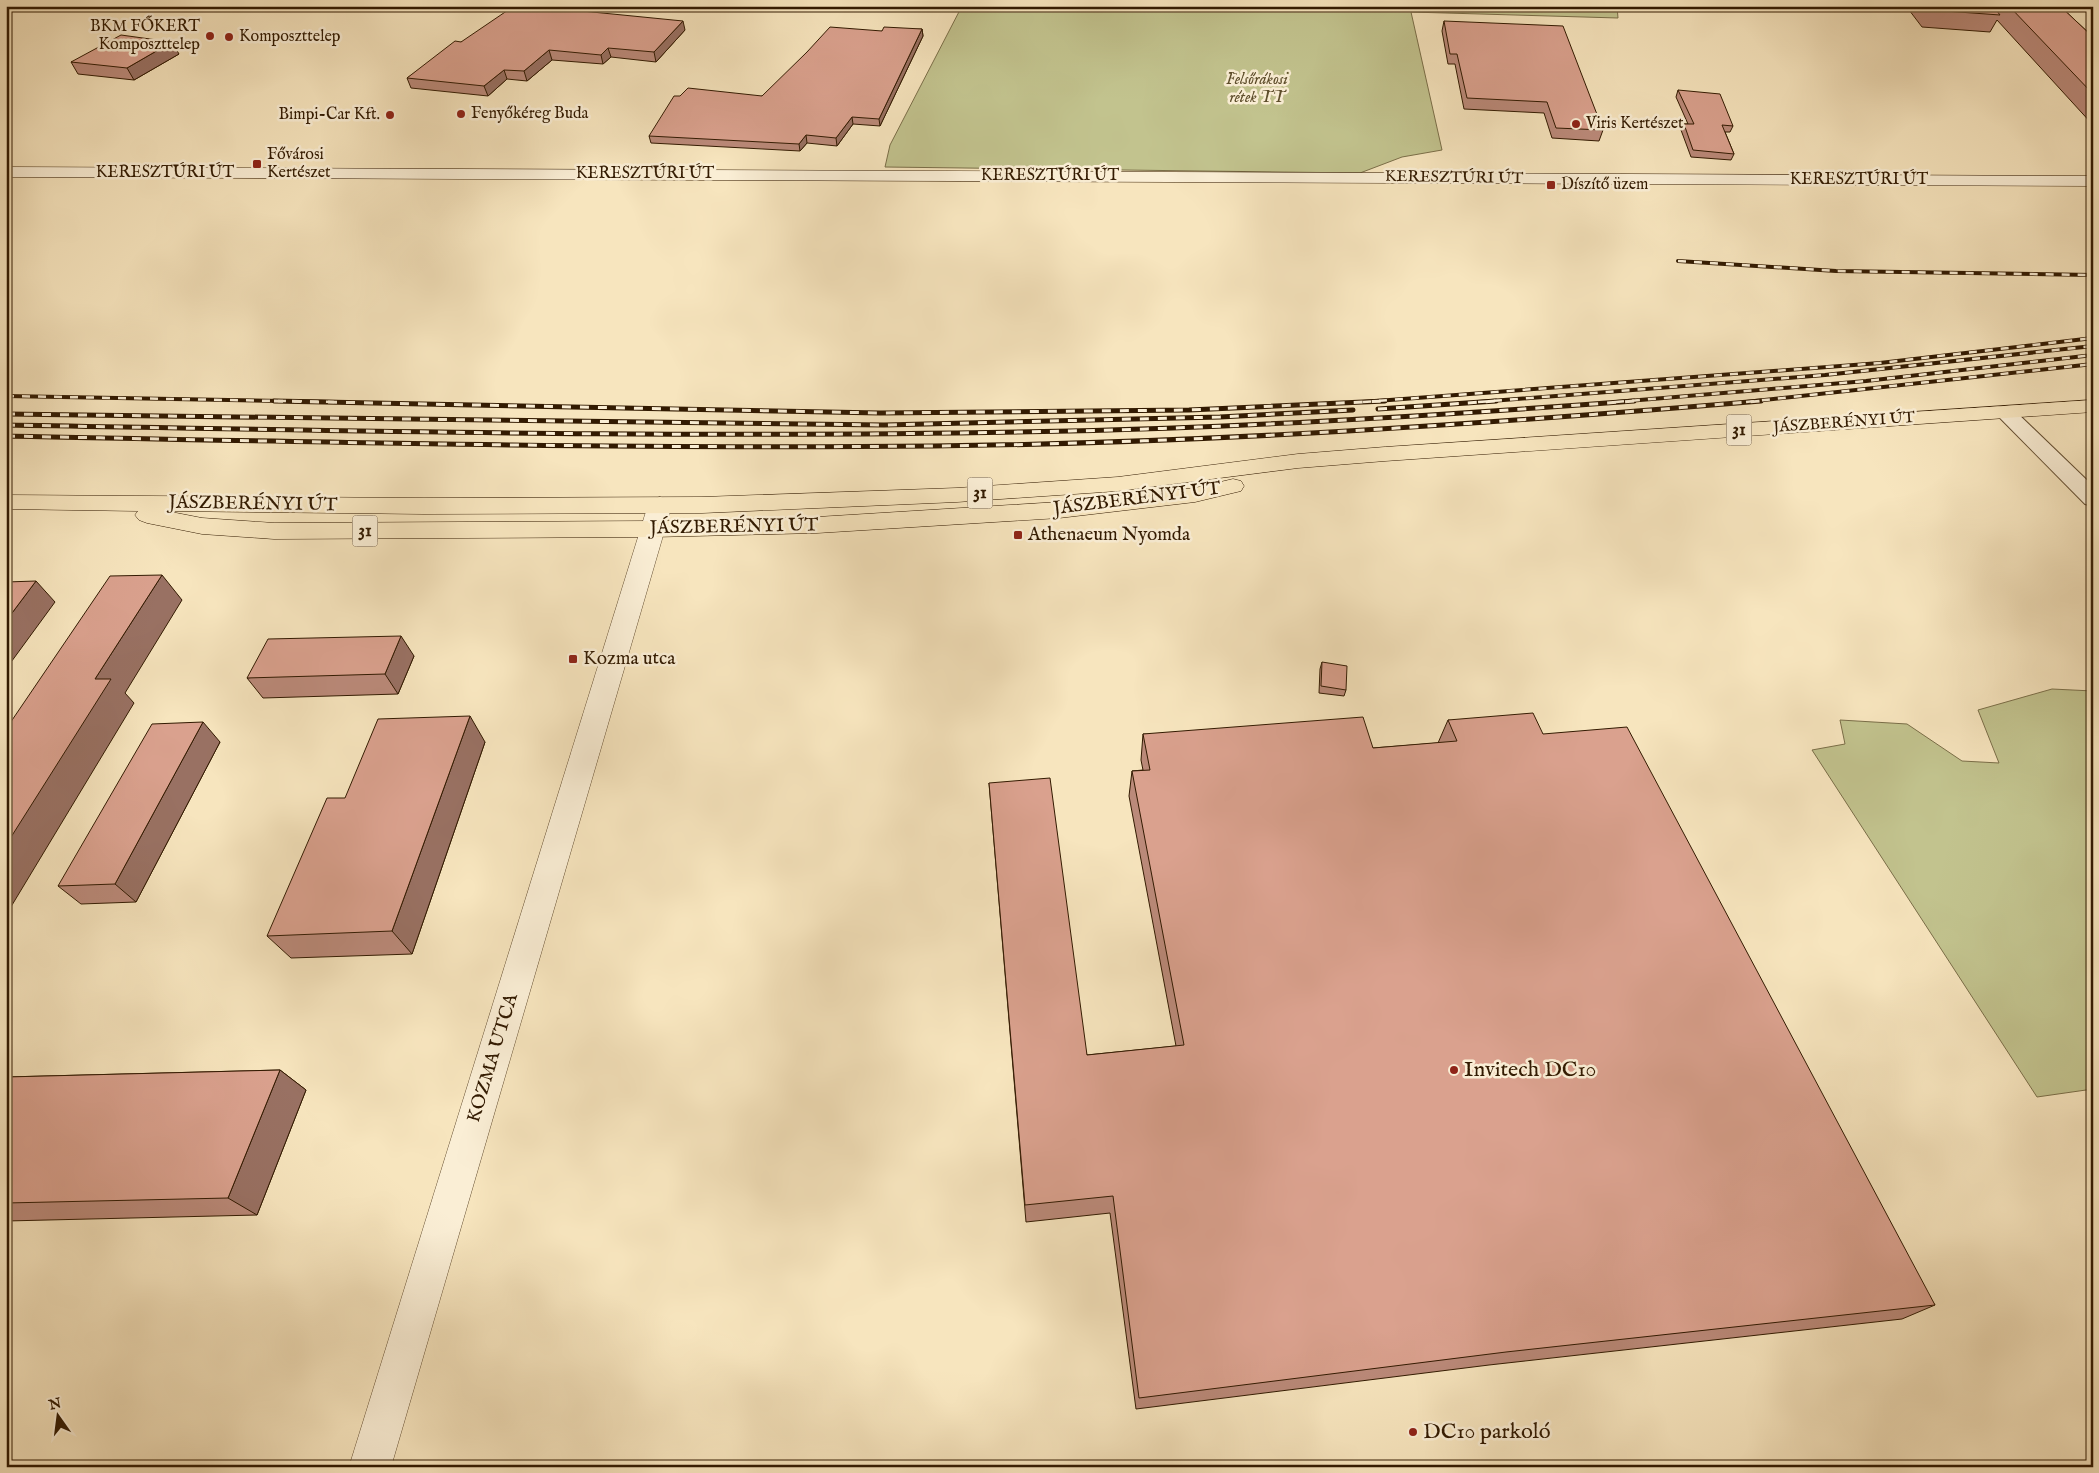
<svg xmlns="http://www.w3.org/2000/svg" width="2099" height="1473" font-family="'IM FELL English',serif">
<style>
.green{fill:#c2c38e;stroke:#7a6e48}
.lines{fill:none;stroke-linecap:round;stroke-linejoin:round}
.minor-casing{stroke:#634d30;stroke-width:2}
.tertiary-casing{stroke:#634d30;stroke-width:1}
.secondary-casing{stroke:#321a01;stroke-width:1}
.primary-casing{stroke:#321a01;stroke-width:1}
.minor{fill:#faeed5;fill-rule:evenodd}
.tertiary{fill:#faeed5;fill-rule:evenodd}
.secondary{fill:#faeed5;fill-rule:evenodd}
.primary{fill:#f7e5be;fill-rule:evenodd}
.rail-far1-casing{stroke:#321a01;stroke-width:4}
.rail-casing{stroke:#321a01;stroke-width:5}
.rail-far1{stroke:#faeed5;stroke-width:2.5;stroke-dasharray:8;stroke-linecap:butt}
.rail{stroke:#faeed5;stroke-width:3;stroke-dasharray:9;stroke-linecap:butt}
.wall{fill:#bb8a7a;stroke:#321a01}
.shaded-wall{fill:#997163;stroke:#321a01}
.building{fill:#daa18e;stroke:#321a01}
.poi-dot{fill:#8f2418;stroke:#faeed5;stroke-width:2}
.labels{text-anchor:middle;dominant-baseline:central;stroke-width:5;stroke-linejoin:round;paint-order:stroke}
.far-poi-label{font-size:16px;fill:#321a01;stroke:#faeed5;text-anchor:start}
.far-park-label{font-size:16px;font-style:italic;fill:#5d4d2b;stroke:#faeed5}
.far-street-label{font-size:16px;fill:#321a01;stroke:#faeed5}
.shield{fill:#faeed5;stroke:#6e5a41;stroke-width:1}
.shield-label{font-size:18px;font-weight:bold;fill:#321a01}
.street-label{font-size:19px;fill:#321a01;stroke:#faeed5}
.poi-label{font-size:19px;fill:#321a01;stroke:#faeed5;text-anchor:start}
.near-poi-label{font-size:22px;fill:#321a01;stroke:#faeed5;text-anchor:start}
</style>
<rect width="100%" height="100%" fill="#f7e5be"/>
<filter id="stains"><feTurbulence type="fractalNoise" baseFrequency=".004" numOctaves="4"/><feColorMatrix values="0 0 0 0 .2 0 0 0 0 .09 0 0 0 0 .02 0 0 0 .5 -.17"/></filter>
<radialGradient id="worn" r=".72"><stop offset=".6" stop-color="#630" stop-opacity="0"/><stop offset="1" stop-color="#630" stop-opacity=".3"/></radialGradient>
<!-- green -->
<g class="green">
<polygon points="962,6 1617,6 1618,18 1411,12 1442,150 1402,157 1360,173 885,167 890,145"/>
<polygon points="2052,689 2093,691 2093,1089 2037,1097 1812,750 1845,744 1840,720 1907,724 1962,761 1999,763 1978,710"/>
</g>
<g class="lines">
<!-- minor casing -->
<g class="minor-casing">
<polygon id="minor" points="2005,406 2012,408 2093,486 2093,506 2085,504 1998,416 1995,412 1998,408"/>
</g>
<!-- tertiary casing -->
<g class="tertiary-casing">
<polygon id="tertiary" points="660,497 668,500 672,505 391,1467 349,1467 648,505 652,500"/>
</g>
<!-- secondary casing -->
<g class="secondary-casing">
<polygon id="secondary" points="6,167 2093,176 2093,186 6,177"/>
</g>
<!-- primary casing -->
<g class="primary-casing">
<polygon id="primary" points="2093,400 2093,412 1385,461 1298,468 1118,491 957,502 702,513 424,514 166,511 202,518 274,523 653,521 817,517 1059,502 1195,488 1233,479 1241,481 1244,486 1241,491 1195,502 1059,518 817,533 653,537 274,539 202,534 147,523 139,520 135,515 138,511 6,509 6,495 424,498 702,497 957,488 1118,477 1298,454 1385,447"/>
</g>
<!-- minor -->
<use href="#minor" class="minor"/>
<!-- tertiary -->
<use href="#tertiary" class="tertiary"/>
<!-- secondary -->
<use href="#secondary" class="secondary"/>
<!-- primary -->
<use href="#primary" class="primary"/>
<!-- rail-far1 casing -->
<g class="rail-far1-casing">
<g id="rail-far1">
<polyline points="1678,261 1836,271 2093,275"/>
<polyline points="6,396 338,402"/>
<polyline points="1363,402 1880,363 2093,338"/>
<polyline points="1478,402 1825,375 2093,346"/>
<polyline points="1616,402 1866,381 2093,355"/>
<polyline points="1746,402 2093,364"/>
</g>
</g>
<!-- rail casing -->
<g class="rail-casing">
<g id="rail">
<polyline points="274,401 880,413 1189,410 1385,401"/>
<polyline points="1378,409 1496,401"/>
<polyline points="6,414 884,425 1220,417 1353,410"/>
<path d="M6,425C360,431 715,439 1070,431C1258,427 1446,415 1634,401"/>
<path d="M6,436C315,442 624,449 933,446C1210,443 1486,424 1761,401"/>
</g>
</g>
<!-- rail-far1 -->
<use href="#rail-far1" class="rail-far1"/>
<!-- rail -->
<use href="#rail" class="rail"/>
</g>
<!-- wall -->
<g class="wall">
<polygon points="1906,6 1993,6 1995,8 1996,6 2060,6 2093,37 2093,125 1997,20 1990,32 1922,27"/>
<polygon points="589,12 685,30 656,62 611,57 603,64 552,60 527,81 507,79 488,96 411,88 407,78 461,42"/>
<polygon points="1444,21 1603,130 1599,141 1552,138 1544,113 1464,109 1455,64 1448,64 1442,31"/>
<polygon points="922,29 923,36 880,126 853,124 837,146 807,143 800,151 651,143 649,136 762,96 882,31"/>
<polygon points="179,54 134,80 78,74 71,62"/>
<polygon points="1678,90 1733,126 1730,132 1725,132 1734,154 1731,160 1691,157 1681,130 1684,124 1688,124 1676,97"/>
<polygon points="414,656 398,694 263,698 247,678"/>
<polygon points="1322,662 1346,690 1344,696 1319,693 1320,669"/>
<polygon points="1448,720 1543,734 1935,1305 1902,1319 1489,1365 1136,1409 1110,1213 1026,1222 989,783 1087,1055 1176,1046 1129,796 1132,771 1143,770 1141,760 1143,734 1373,748 1438,743"/>
<polygon points="220,742 136,902 81,904 58,886"/>
<polygon points="485,742 412,954 291,958 267,936"/>
<polygon points="280,1070 306,1090 257,1215 6,1221 6,1077"/>
</g>
<!-- shaded-wall -->
<g class="shaded-wall">
<polygon points="588,6 590,16 582,11"/>
<polygon points="683,21 685,30 656,62 654,52"/>
<polygon points="922,29 923,36 880,126 879,119"/>
<polygon points="172,42 179,54 134,80 127,68"/>
<polygon points="608,48 611,57 603,64 601,55"/>
<polygon points="549,50 552,60 527,81 524,71"/>
<polygon points="504,70 507,79 488,96 484,86"/>
<polygon points="852,117 853,124 837,146 836,138"/>
<polygon points="806,135 807,143 800,151 799,144"/>
<polygon points="162,575 182,600 125,693 134,703 6,915 6,845 95,679"/>
<polygon points="36,581 55,602 6,669 6,621"/>
<polygon points="401,636 414,656 398,694 385,674"/>
<polygon points="470,716 485,742 412,954 392,931"/>
<polygon points="203,722 220,742 136,902 115,884"/>
<polygon points="280,1070 306,1090 257,1215 228,1198"/>
</g>
<!-- building -->
<g class="building">
<polygon points="514,6 588,6 582,11 683,21 654,52 608,48 601,55 549,50 524,71 504,70 484,86 407,78 455,41 461,42"/>
<polygon points="1928,6 1993,6 2000,15 1931,10"/>
<polygon points="2009,6 2060,6 2093,37 2093,94"/>
<polygon points="1444,21 1563,26 1603,130 1556,128 1547,102 1467,98 1457,54 1450,54"/>
<polygon points="830,27 882,31 884,27 922,29 879,119 852,117 836,138 806,135 799,144 649,136 674,96 680,96 688,88 762,96 807,52"/>
<polygon points="121,35 172,42 127,68 71,62"/>
<polygon points="1678,90 1720,94 1733,126 1722,125 1734,154 1693,150 1684,124 1694,124"/>
<polygon points="162,575 95,679 111,679 6,845 6,729 110,576"/>
<polygon points="36,581 6,621 6,582"/>
<polygon points="401,636 385,674 247,678 268,639"/>
<polygon points="1322,662 1347,666 1346,690 1321,686"/>
<polygon points="1533,713 1543,734 1627,727 1935,1305 1506,1352 1139,1398 1113,1196 1025,1205 989,783 1050,778 1087,1055 1184,1045 1132,771 1150,770 1143,734 1363,717 1373,748 1457,741 1448,720"/>
<polygon points="470,716 392,931 267,936 327,798 345,798 378,719"/>
<polygon points="203,722 115,884 58,886 152,724"/>
<polygon points="280,1070 228,1198 6,1203 6,1077"/>
</g>
<!-- markers -->
<g class="poi-dot">
<circle cx="210" cy="36" r="5"/>
<circle cx="229" cy="37" r="5"/>
<circle cx="461" cy="114" r="5"/>
<circle cx="390" cy="115" r="5"/>
<circle cx="1576" cy="124" r="5"/>
<rect x="252" y="159" width="10" height="10" rx="2.5"/>
<rect x="1546" y="180" width="10" height="10" rx="2.5"/>
<rect x="1013" y="530" width="10" height="10" rx="2.5"/>
<rect x="568" y="654" width="10" height="10" rx="2.5"/>
<circle cx="1454" cy="1070" r="5"/>
<circle cx="1413" cy="1432" r="5"/>
</g>
<g class="labels">
<!-- far-poi labels -->
<g class="far-poi-label">
<text x="200" y="27" text-anchor="end">BKM FŐKERT<tspan x="200" dy="18">Komposzttelep</tspan></text>
<text x="239" y="37">Komposzttelep</text>
<text x="471" y="114">Fenyőkéreg Buda</text>
<text x="380" y="115" text-anchor="end">Bimpi-Car Kft.</text>
<text x="1586" y="124">Viris Kertészet</text>
<text x="267" y="155">Fővárosi<tspan x="267" dy="18">Kertészet</tspan></text>
<text x="1561" y="185">Díszítő üzem</text>
</g>
<!-- far-park labels -->
<g class="far-park-label">
<text x="1257" y="80">Felsőrákosi<tspan x="1257" dy="18">rétek TT</tspan></text>
</g>
<!-- far-street labels -->
<g class="far-street-label">
<text x="165" y="173">KERESZTÚRI ÚT</text>
<text x="645" y="174">KERESZTÚRI ÚT</text>
<text x="1050" y="176">KERESZTÚRI ÚT</text>
<text transform="translate(1454 178) rotate(1)">KERESZTÚRI ÚT</text>
<text x="1859" y="180">KERESZTÚRI ÚT</text>
<text transform="translate(1844 423) rotate(-4)">JÁSZBERÉNYI ÚT</text>
</g>
<!-- shield labels -->
<g class="shield">
<rect x="1726.5" y="414.5" width="25" height="31" rx="4"/>
<rect x="967.5" y="477.5" width="25" height="31" rx="4"/>
<rect x="352.5" y="515.5" width="25" height="31" rx="4"/>
</g>
<g class="shield-label">
<text x="1739" y="430">31</text>
<text x="980" y="493">31</text>
<text x="365" y="531">31</text>
</g>
<!-- street labels -->
<g class="street-label">
<text transform="translate(1137 499) rotate(-7)">JÁSZBERÉNYI ÚT</text>
<text transform="translate(253 504) rotate(1)">JÁSZBERÉNYI ÚT</text>
<text transform="translate(734 527) rotate(-1)">JÁSZBERÉNYI ÚT</text>
<text transform="translate(493 1058) rotate(-73)">KOZMA UTCA</text>
</g>
<!-- poi labels -->
<g class="poi-label">
<text x="1028" y="535">Athenaeum Nyomda</text>
<text x="583" y="659">Kozma utca</text>
</g>
<!-- near-poi labels -->
<g class="near-poi-label">
<text x="1464" y="1070">Invitech DC10</text>
<text x="1423" y="1432">DC10 parkoló</text>
</g>
</g>
<!-- margin -->
<rect width="2099" height="1473" fill="none" stroke="#f7e5be" stroke-width="25"/>
<rect x="8" y="8" width="2084" height="1458" fill="none" stroke="#321a01" stroke-width="2.5"/>
<rect x="12" y="12" width="2074" height="1448" fill="none" stroke="#321a01"/>
<!-- north arrow -->
<g transform="translate(58 1416) rotate(346)" stroke="#faeed5" stroke-width="4" paint-order="stroke">
<path d="M0-4L9 19L0 12L-9 19Z" fill="#321a01"/>
<text y="-8" font-size="14" font-weight="bold" text-anchor="middle" fill="#321a01">N</text>
</g>
<rect width="100%" height="100%" filter="url(#stains)"/>
<rect width="100%" height="100%" fill="url(#worn)"/>
</svg>
